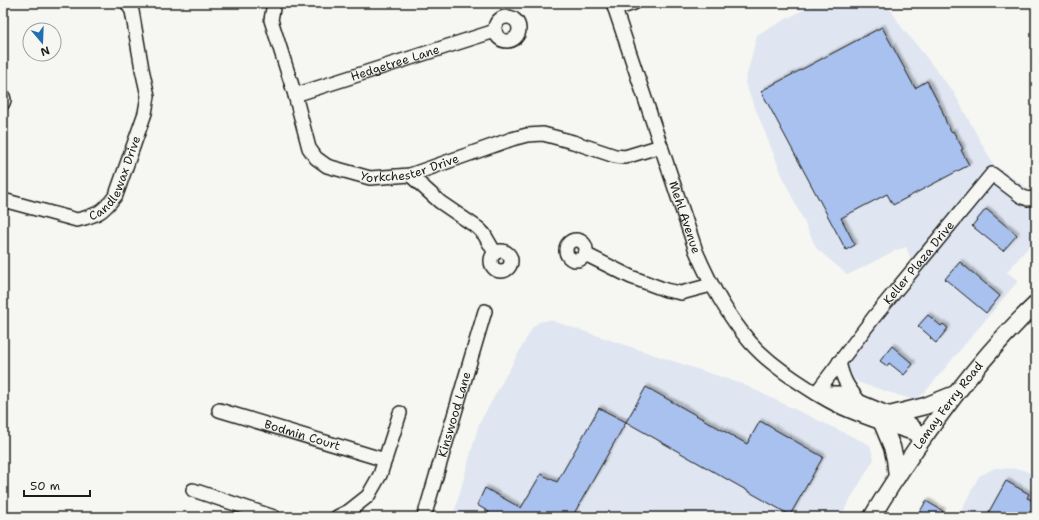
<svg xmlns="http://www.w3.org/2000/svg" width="1039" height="520" font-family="'Shantell Sans',sans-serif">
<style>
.built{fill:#dfe6f1}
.building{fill:#a8c1ee;stroke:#1c1c1c;filter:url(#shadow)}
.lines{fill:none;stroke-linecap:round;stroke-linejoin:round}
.minor-casing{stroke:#1c1c1c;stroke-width:16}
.major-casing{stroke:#1c1c1c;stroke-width:19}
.minor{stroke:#f6f6f2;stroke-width:13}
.major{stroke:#f6f6f2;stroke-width:16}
.labels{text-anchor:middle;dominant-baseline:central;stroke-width:4;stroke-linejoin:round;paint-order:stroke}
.street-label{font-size:12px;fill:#1c1c1c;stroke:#f6f6f2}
</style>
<defs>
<filter id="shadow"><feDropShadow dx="2.5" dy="-2.5" stdDeviation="1" flood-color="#0004"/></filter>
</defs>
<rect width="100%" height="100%" fill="#f6f6f2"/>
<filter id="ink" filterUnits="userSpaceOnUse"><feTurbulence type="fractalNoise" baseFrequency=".025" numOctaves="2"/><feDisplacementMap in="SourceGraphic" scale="8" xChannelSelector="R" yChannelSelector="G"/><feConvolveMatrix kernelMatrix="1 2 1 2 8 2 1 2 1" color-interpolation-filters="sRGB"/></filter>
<g filter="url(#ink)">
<!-- built -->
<g class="built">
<polygon points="816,3 885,3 889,7 902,28 919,48 954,93 993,164 1036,194 1036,238 1007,272 1018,281 924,393 914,400 860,383 829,363 911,260 906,247 894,251 848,275 817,249 785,182 745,83 757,35"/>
<polygon points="550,320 742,384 870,445 874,459 840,517 453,517 479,424 533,327 539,322"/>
<polygon points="995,468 1021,469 1036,476 1036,517 958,517 979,476"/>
</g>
<!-- building -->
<g class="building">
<polygon points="882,27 915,88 927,81 942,110 946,122 951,132 953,131 963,149 961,150 969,165 893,205 887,194 841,218 855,245 846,250 761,91"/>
<polygon points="986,209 1017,235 1003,251 972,226"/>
<polygon points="960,262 1000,296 986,313 945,279"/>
<polygon points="928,315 941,326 943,324 948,328 936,343 930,338 931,337 918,326"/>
<polygon points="892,346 913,364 904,375 889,363 887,366 880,361"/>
<polygon points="646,387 747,444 760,421 823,457 790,515 626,422"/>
<polygon points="599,408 626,422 572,517 487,517 489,512 477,505 485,488 521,508 541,474 557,482"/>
<polygon points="1006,481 1029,494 1027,498 1036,502 1036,517 986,517"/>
<polygon points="926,501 943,511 939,517 917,517"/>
</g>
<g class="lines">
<!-- minor casing -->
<g class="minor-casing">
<g id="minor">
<path id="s1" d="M274,3L271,20L295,95L309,148L316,158L327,166L370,178L410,175L512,139L527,135L543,134L573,142L615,156L625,157L661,146"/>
<path id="s2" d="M613,3L696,251C710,284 727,315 750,342C763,357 779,369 794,379C812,391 830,403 850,411C874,421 899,429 925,437"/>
<polyline points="615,9 634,3"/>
<circle cx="507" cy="29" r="12"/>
<path id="s3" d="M295,95L495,31"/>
<polyline points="3,96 4,100 3,103"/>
<polyline points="410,175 440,202 478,228 484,234 495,253"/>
<path id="s4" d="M3,200L77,220C98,215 103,212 116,195L145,113L148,96L142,69L132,11L127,3"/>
<circle cx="576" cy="250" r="10"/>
<circle cx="501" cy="261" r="10"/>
<polyline points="585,254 631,277 666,290 681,293 711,285"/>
<path d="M839,362C843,380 847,386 858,400"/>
<path id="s5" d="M816,393L874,317L992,174L1021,196L1028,199L1036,197"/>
<polyline points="816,393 839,393 882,411 904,418 923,435"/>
<path id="s6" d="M219,410L385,460"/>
<polyline points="193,490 274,517"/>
<polyline points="337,517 349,511 368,496 380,475 400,413"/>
<path id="s7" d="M424,517L485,311"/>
</g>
</g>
<!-- major casing -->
<g class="major-casing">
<g id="major">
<polyline points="893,414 925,406 955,394"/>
<polyline points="882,423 892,447 895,459 897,477"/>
<path id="s8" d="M872,517C885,494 900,472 915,450C951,398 990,347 1036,304"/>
</g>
</g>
<!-- minor -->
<use href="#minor" class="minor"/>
<!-- major -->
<use href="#major" class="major"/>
</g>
</g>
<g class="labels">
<!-- street labels -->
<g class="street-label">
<text stroke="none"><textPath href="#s3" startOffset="105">Hedgetree Lane</textPath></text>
<text stroke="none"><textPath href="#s1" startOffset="262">Yorkchester Drive</textPath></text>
<text stroke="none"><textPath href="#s4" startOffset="138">Candlewax Drive</textPath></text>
<text stroke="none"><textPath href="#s2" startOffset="226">Mehl Avenue</textPath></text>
<text stroke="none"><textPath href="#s5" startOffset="166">Keller Plaza Drive</textPath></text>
<text stroke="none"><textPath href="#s8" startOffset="135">Lemay Ferry Road</textPath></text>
<text stroke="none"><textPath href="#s7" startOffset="107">Kinswood Lane</textPath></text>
<text stroke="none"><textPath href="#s6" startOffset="87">Bodmin Court</textPath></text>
</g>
</g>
<!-- margin -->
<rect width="1039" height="520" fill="none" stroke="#f6f6f2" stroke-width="16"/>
<rect x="8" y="8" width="1023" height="504" fill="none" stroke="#1c1c1c" stroke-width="1.5" filter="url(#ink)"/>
<!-- north arrow -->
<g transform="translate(42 42) rotate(161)"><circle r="19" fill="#f6f6f2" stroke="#9f9f9c"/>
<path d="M0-3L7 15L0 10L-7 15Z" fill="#1f6fb2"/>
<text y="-6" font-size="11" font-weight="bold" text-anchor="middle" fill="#1c1c1c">N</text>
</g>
<!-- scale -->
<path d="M24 490v6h66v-6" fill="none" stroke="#1c1c1c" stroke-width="2"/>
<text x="30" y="490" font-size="12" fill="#1c1c1c" stroke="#f6f6f2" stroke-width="3" paint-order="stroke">50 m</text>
</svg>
